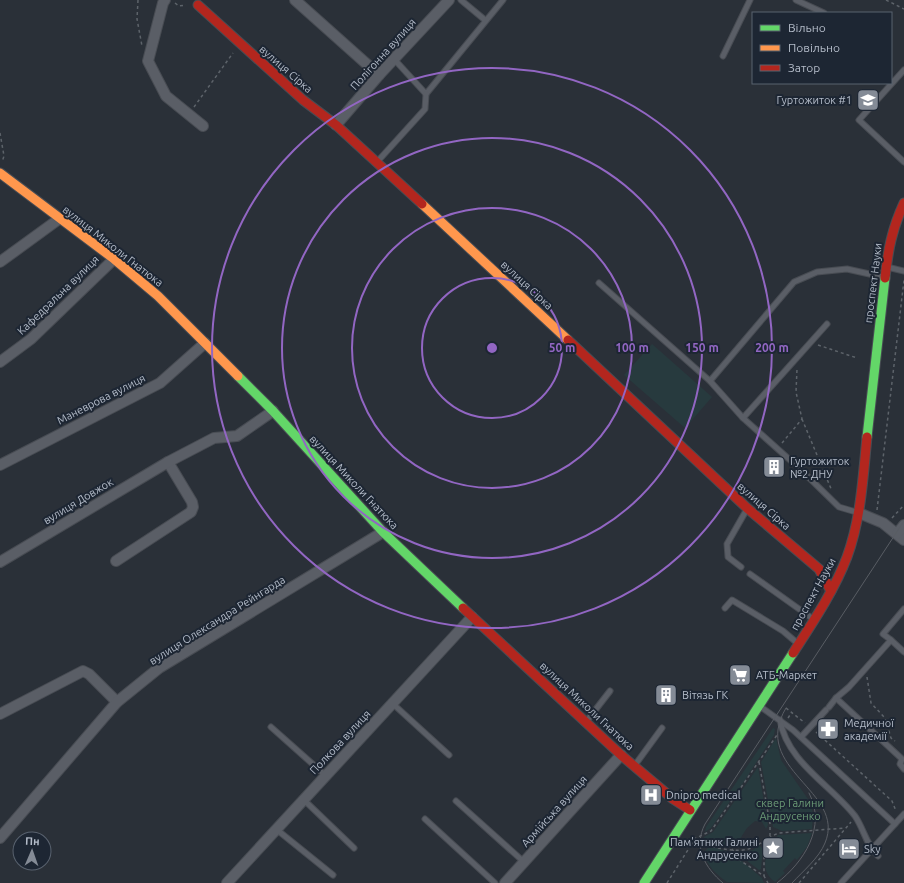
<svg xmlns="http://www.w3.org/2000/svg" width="904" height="883" font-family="Ubuntu,sans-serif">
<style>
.green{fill:#273a3e}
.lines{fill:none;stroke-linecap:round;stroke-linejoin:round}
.lane-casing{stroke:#484c53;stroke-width:7}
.street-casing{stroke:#484c53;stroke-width:12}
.fast-casing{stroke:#484c53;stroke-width:11}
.slow-casing{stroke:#484c53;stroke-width:11}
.jam-casing{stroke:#484c53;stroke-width:11}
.path{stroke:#5d636a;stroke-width:1.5;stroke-dasharray:3 3;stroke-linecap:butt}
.lane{stroke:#5a5e66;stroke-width:5}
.street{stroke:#5a5e66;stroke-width:10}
.fast{stroke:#63d668;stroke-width:9}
.slow{stroke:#ff974d;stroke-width:9}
.jam{stroke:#b3261e;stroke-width:9}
.tram{stroke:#595d64;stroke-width:1}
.ring{fill:none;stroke:#9266c3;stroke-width:2}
.labels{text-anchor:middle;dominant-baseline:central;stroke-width:4;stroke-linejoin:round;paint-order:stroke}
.street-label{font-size:11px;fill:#b4bcc9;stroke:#1d2633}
.poi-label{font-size:11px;fill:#b4bcc9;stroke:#1d2633;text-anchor:start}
.park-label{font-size:11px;fill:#6b9a76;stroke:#1d2633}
.centre{fill:#9266c3;stroke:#1d2633;stroke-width:2}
.ring-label{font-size:12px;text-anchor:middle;font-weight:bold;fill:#9266c3;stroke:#1d2633;stroke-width:4;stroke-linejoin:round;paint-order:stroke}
</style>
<rect width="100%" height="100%" fill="#2a3038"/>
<!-- green -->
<g class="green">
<polygon points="652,344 712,397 685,428 624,375"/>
<polygon points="773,728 775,729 774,735 743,783 711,828 705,832 706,827"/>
<polygon points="776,738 781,760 810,802 813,813 812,829 782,831 773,827 761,762"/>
<polygon points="758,767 768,825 766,829 762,822 755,821 747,828 736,845 729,846 704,841 704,837 713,832"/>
<path d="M812,833L807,847L797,860L795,858L783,871L785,873L775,882C757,869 767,850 778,835Z"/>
<polygon points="759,845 763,849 761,869 759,870 742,857 744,852 753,850"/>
<path d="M709,847C732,849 745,864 762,878L764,883L727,882C716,874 706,865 704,852Z"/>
</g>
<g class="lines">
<!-- lane casing -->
<g class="lane-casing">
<g id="lane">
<polyline points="461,0 485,20"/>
<polyline points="796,0 824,13"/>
<polyline points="723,56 750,0"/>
<polyline points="394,59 426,94 503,0"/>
<polyline points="904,70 859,120 904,162"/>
<polyline points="377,162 425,109 426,94"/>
<polyline points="887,267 904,271"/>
<polyline points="599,283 710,381 794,282 817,272 847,269 883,277"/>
<polyline points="827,324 743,418 799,468 839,507 856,512"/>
<polyline points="710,381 743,418"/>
<polyline points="741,567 728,557 727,544 747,509"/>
<polyline points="750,574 813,619"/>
<polyline points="725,608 732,600 783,631 796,642"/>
<polyline points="891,640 883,634 904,609"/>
<polyline points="836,698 902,759 900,764 904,769"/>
<polyline points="392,703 449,755"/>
<polyline points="761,707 793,730 895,824"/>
<polyline points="829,707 836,698 849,687 891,640 904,652"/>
<path d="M780,720C787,762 831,785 855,816C864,829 866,845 878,856"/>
<polyline points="586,722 610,691"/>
<polyline points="271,727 325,775"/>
<polyline points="801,737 826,710"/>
<polyline points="635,765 662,728"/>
<polyline points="303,799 354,848"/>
<polyline points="456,801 524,862"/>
<polyline points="425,819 495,883"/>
<polyline points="276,829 333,875"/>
<polyline points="841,883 904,814"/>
</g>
</g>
<!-- street casing -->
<g class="street-casing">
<g id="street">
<polyline points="165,0 163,3 148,61 166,96 203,126"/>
<polyline points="295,0 379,75"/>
<polyline points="336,125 379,75 449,0"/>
<polyline points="0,262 59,219"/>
<polyline points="0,362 31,339 114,259"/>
<polyline points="0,465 160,383 205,343"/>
<polyline points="859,513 883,523 904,540"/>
<polyline points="897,534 904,525"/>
<polyline points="116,561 191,512 193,507 192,502 168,462"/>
<polyline points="0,562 168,462 214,438 237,436 273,411"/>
<polyline points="0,714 83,671 89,674 117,702"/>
<polyline points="0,838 117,702 159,668 383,532"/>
<polyline points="227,883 472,617"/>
<polyline points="505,883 621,755"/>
</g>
</g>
<!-- fast casing -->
<g class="fast-casing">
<g id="fast">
<polyline points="238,376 273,411 383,532 463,608"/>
<polyline points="867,437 885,278"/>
<polyline points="644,883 793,653"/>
</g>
</g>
<!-- slow casing -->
<g class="slow-casing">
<g id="slow">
<polyline points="0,173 114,259 158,296 238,376"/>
<polyline points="422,204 568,340"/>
</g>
</g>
<!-- jam casing -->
<g class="jam-casing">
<g id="jam">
<polyline points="198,5 303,100 336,125 422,204"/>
<path d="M885,278C888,250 892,229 904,203"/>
<polyline points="568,340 747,508 819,569 831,591"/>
<polyline points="463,608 621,755 673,799 690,810"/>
<path d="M793,653C813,622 834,591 847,557C861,519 863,477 867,437"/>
</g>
</g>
<!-- path -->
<g class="path">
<polyline points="138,0 137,19 142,46"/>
<polyline points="886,0 904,9"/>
<polyline points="175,3 179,6 186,5"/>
<polyline points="194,107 233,53"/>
<polyline points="0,133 4,156 2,162"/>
<polyline points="818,345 857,358"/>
<polyline points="802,419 832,491"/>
<polyline points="782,443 802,419 796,392 797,369"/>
<polyline points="877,510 904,280"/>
<polyline points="892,518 904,505"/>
<polyline points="867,677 871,703 885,718 891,738 895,741"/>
<polyline points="786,708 805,723"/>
<polyline points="788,718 792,712"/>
<polyline points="816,732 892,801 896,811"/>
<polyline points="759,762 770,824 770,836 764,856 764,876"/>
<polyline points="691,845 696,838 711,831 777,735"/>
<polyline points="732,849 741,861 764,876 768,883"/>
<path d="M667,883L691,845C709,844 727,852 743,850C757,849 767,837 779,833L845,828"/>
<polyline points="799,883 851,822"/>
</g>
<!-- lane -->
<use href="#lane" class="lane"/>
<!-- street -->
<use href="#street" class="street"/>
<!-- fast -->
<use href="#fast" class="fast"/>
<!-- slow -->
<use href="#slow" class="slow"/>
<!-- jam -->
<use href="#jam" class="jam"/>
<!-- tram -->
<g class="tram">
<path d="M786,708C749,769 847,791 825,843C819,858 803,871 792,883"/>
<path d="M723,883C705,868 693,847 705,824L904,521"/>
<path d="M777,883C804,862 827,827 809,793"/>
</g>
</g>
<!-- distance rings -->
<g class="ring">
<circle cx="492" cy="348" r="70"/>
<circle cx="492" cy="348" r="140"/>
<circle cx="492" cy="348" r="210"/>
<circle cx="492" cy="348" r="280"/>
</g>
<!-- icons -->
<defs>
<g id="university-square" transform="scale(1.15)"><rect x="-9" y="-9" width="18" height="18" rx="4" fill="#848b96" stroke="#1d2633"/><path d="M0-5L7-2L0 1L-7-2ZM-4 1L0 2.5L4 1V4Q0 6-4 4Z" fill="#fff"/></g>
<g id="building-square" transform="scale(1.15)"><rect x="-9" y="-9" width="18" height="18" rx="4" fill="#848b96" stroke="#1d2633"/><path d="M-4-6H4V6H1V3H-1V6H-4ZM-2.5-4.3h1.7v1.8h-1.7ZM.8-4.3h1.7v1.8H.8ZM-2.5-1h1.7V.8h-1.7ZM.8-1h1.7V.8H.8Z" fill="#fff"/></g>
<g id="supermarket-square" transform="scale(1.15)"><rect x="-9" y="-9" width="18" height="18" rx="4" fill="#848b96" stroke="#1d2633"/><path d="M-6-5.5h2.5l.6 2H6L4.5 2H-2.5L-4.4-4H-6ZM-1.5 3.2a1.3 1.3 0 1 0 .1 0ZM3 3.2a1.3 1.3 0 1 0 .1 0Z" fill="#fff"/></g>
<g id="pharmacy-square" transform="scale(1.15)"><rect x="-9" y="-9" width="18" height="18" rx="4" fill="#848b96" stroke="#1d2633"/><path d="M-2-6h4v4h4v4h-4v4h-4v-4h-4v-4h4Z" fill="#fff"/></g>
<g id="hospital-square" transform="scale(1.15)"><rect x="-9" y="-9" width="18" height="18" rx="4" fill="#848b96" stroke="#1d2633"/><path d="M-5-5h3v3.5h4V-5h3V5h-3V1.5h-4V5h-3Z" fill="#fff"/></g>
<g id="sight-square" transform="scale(1.15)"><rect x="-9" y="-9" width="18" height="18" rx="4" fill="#848b96" stroke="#1d2633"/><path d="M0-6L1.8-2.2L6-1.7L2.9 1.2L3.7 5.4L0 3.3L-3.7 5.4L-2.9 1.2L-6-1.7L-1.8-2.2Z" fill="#fff"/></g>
<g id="hotel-square" transform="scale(1.15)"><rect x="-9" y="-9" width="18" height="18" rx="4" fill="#848b96" stroke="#1d2633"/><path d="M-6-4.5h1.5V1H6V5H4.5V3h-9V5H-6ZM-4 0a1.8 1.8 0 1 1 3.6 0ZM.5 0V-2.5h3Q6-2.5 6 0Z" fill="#fff"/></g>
</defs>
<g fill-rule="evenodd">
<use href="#university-square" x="868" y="100"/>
<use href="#building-square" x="774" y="467"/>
<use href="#supermarket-square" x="740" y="675"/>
<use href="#building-square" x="666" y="695"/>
<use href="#pharmacy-square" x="828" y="729"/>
<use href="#hospital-square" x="651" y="795"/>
<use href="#sight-square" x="773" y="848"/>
<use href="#hotel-square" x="849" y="849"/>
</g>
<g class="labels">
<!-- street labels -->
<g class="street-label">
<text transform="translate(383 54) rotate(-48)">Полігонна вулиця</text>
<text transform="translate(286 69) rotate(41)">вулиця Сірка</text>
<text transform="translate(113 246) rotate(38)">вулиця Миколи Гнатюка</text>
<text transform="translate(873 283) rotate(-83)">проспект Науки</text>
<text transform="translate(527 285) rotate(43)">вулиця Сірка</text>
<text transform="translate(58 295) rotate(-44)">Кафедральна вулиця</text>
<text transform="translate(101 399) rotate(-27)">Маневрова вулиця</text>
<text transform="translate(354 482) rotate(47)">вулиця Миколи Гнатюка</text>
<text transform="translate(78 501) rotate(-31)">вулиця Довжок</text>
<text transform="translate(764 506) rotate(41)">вулиця Сірка</text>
<text transform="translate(813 594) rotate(-61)">проспект Науки</text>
<text transform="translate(217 620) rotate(-32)">вулиця Олександра Рейнгарда</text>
<text transform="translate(587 706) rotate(43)">вулиця Миколи Гнатюка</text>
<text transform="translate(340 742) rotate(-47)">Полкова вулиця</text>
<text transform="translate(554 811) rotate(-48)">Армійська вулиця</text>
</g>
<!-- poi labels -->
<g class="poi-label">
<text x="852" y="100" text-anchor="end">Гуртожиток #1</text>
<text x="790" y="461">Гуртожиток<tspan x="790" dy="13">№2 ДНУ</tspan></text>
<text x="756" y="675">АТБ-Маркет</text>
<text x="682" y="695">Вітязь ГК</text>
<text x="844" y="723">Медичної<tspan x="844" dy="13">академії</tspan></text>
<text x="666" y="795">Dnipro medical</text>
<text x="758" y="842" text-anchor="end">Пам'ятник Галині<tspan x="758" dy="13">Андрусенко</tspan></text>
<text x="864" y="849">Sky</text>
</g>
<!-- park labels -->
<g class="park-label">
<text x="790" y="803">сквер Галини<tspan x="790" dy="13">Андрусенко</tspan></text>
</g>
</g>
<circle cx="492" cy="348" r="6" class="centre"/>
<g class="ring-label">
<text x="562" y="352">50 m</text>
<text x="632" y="352">100 m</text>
<text x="702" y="352">150 m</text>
<text x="772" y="352">200 m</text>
</g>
<!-- legend -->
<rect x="752" y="12" width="140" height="72" fill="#1d2633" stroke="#59626f"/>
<rect x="760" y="25" width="20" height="6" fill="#63d668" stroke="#59626f"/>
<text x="788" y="32" font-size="12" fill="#b4bcc9">Вільно</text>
<rect x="760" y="45" width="20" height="6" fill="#ff974d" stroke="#59626f"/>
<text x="788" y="52" font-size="12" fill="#b4bcc9">Повільно</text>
<rect x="760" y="65" width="20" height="6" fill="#b3261e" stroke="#59626f"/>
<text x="788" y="72" font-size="12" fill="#b4bcc9">Затор</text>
<!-- north arrow -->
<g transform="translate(32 851) rotate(2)"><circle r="19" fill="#1d2633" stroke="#59626f"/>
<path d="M0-3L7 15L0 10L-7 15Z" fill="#848b96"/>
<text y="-6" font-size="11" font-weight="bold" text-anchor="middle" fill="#b4bcc9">Пн</text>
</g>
</svg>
